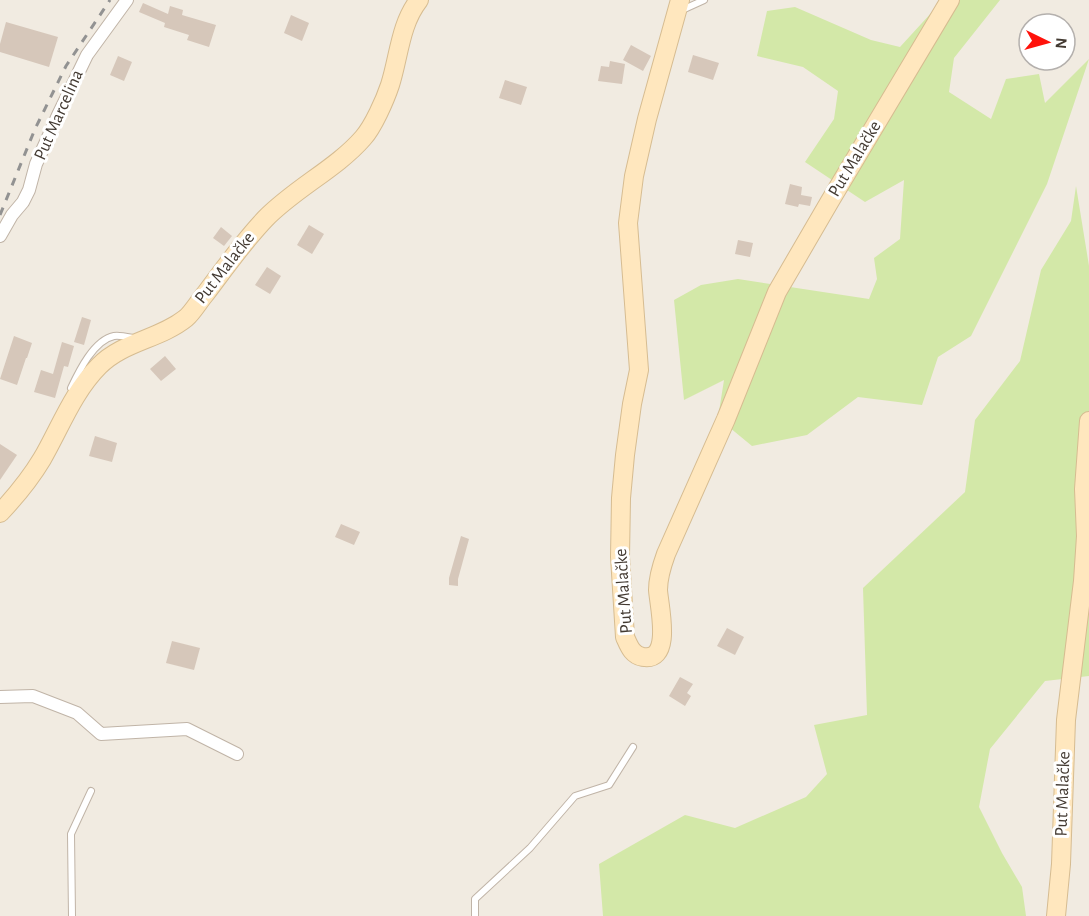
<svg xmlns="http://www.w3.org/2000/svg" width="1089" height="916" font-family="'Alegreya Sans',sans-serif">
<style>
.green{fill:#d3e8a8}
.building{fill:#d6c7ba}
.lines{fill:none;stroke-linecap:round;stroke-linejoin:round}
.service-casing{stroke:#c0b4a7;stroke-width:8}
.minor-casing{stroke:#c0b4a7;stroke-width:14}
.secondary-casing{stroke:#d6bc91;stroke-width:20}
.service{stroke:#fff;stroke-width:6}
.minor{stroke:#fff;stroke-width:12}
.secondary{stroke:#ffe7be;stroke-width:18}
.rail{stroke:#929292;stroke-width:3;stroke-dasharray:8 8;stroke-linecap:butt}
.labels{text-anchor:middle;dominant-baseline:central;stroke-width:6;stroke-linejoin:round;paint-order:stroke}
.street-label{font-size:18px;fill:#433a32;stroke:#fff}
</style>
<rect width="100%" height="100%" fill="#f1ebe1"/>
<!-- green -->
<g class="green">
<polygon points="943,0 1000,0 954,58 949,92 991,119 1006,79 1039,74 1045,103 1089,59 1047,184 971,336 938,357 922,405 858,397 807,435 752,446 718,418 724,380 684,400 674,300 701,285 738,279 869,299 877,279 874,258 900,239 904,180 865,202 805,162 834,119 838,91 803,67 757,56 767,11 795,7 871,40 900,47"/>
<polygon points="1076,186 1089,266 1089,676 1045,681 990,749 979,807 1002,853 1022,887 1026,916 603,916 599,864 685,815 735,828 806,797 827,774 814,725 867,715 863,588 965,492 975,420 1020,361 1041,270 1071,221"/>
</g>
<!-- building -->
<g class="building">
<polygon points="143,3 168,14 170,6 183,10 182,15 216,25 209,47 187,40 189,35 164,27 165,23 139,12"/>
<polygon points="291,15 309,23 302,41 284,33"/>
<polygon points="6,22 58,37 49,67 0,52 0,44"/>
<polygon points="631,45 651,56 643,71 623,60"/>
<polygon points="693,55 719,63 713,80 688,72"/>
<polygon points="118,56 132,62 124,81 110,75"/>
<polygon points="610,61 625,64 622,84 598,81 601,66 609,67"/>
<polygon points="505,80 527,87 521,105 499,98"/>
<polygon points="790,184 802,187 801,195 812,197 810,206 799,204 798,207 785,204"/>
<polygon points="309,225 324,234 312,254 297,245"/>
<polygon points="221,227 232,236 224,246 213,238"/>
<polygon points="738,240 753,243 750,257 735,254"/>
<polygon points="267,267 281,276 270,294 255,285"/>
<polygon points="82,317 91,320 84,345 74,342"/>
<polygon points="14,336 32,343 27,358 26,358 17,385 0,379"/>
<polygon points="62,342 74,346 68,367 64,366 55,398 34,392 41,370 53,374"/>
<polygon points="165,356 176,369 161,381 150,369"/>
<polygon points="95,436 117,443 112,462 89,456"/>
<polygon points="0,444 17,455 0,480"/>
<polygon points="341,524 360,532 354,545 335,537"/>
<polygon points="461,536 469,539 458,579 458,586 449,585 449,578"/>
<polygon points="727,628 744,637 735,655 717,646"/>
<polygon points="172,641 200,648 194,670 166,663"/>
<polygon points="680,677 693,684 687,693 691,696 685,706 669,696"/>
</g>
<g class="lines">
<!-- service casing -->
<g class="service-casing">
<g id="service">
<polyline points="682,10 704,0"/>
<path d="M71,388C79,371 94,340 114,336C119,335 128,337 133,338"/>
<polyline points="72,916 71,834 91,791"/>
<polyline points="475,916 475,899 530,848 575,796 609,785 633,747"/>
</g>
</g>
<!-- minor casing -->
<g class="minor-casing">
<g id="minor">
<polyline points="0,236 12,215 23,202 29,190 36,164 59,113 87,55 127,0"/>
<polyline points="0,697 33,696 77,713 101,734 187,729 237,754"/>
</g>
</g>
<!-- secondary casing -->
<g class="secondary-casing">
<g id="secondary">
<path d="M680,0L647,119L634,176L628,223L639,370L632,404L625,455L621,498L620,557L625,637C629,646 632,655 643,657C673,662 659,606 658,590C658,578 662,565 666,554L726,419L777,292L830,201L950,0"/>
<path d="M0,513C16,496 30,479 42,459C60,428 73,392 99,366C122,342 160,339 186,318C193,312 199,301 206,293C225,268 243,242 265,219C295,188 336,169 363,138C373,127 385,100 390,85C399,57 400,24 419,0"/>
<polyline points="1056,916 1061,864 1066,720 1083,581 1086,536 1084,489 1089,421"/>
</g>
</g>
<!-- service -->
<use href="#service" class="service"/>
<!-- minor -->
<use href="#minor" class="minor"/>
<!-- secondary -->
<use href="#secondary" class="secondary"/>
<!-- rail -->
<polyline class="rail" points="0,215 35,129 66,66 110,0"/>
</g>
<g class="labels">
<!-- street labels -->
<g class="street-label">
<text transform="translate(59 115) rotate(-66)">Put Marcelina</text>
<text transform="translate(855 159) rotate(-59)">Put Malačke</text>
<text transform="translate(225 268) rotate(-52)">Put Malačke</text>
<text transform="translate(624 591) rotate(-94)">Put Malačke</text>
<text transform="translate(1063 794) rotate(-88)">Put Malačke</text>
</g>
</g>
<!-- north arrow -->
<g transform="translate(1047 42) rotate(95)"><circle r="28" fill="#ffffff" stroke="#b4b0ad" stroke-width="1.5"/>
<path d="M0-4.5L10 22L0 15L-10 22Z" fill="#ff120b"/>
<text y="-9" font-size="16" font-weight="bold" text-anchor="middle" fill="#433a32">N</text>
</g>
</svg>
